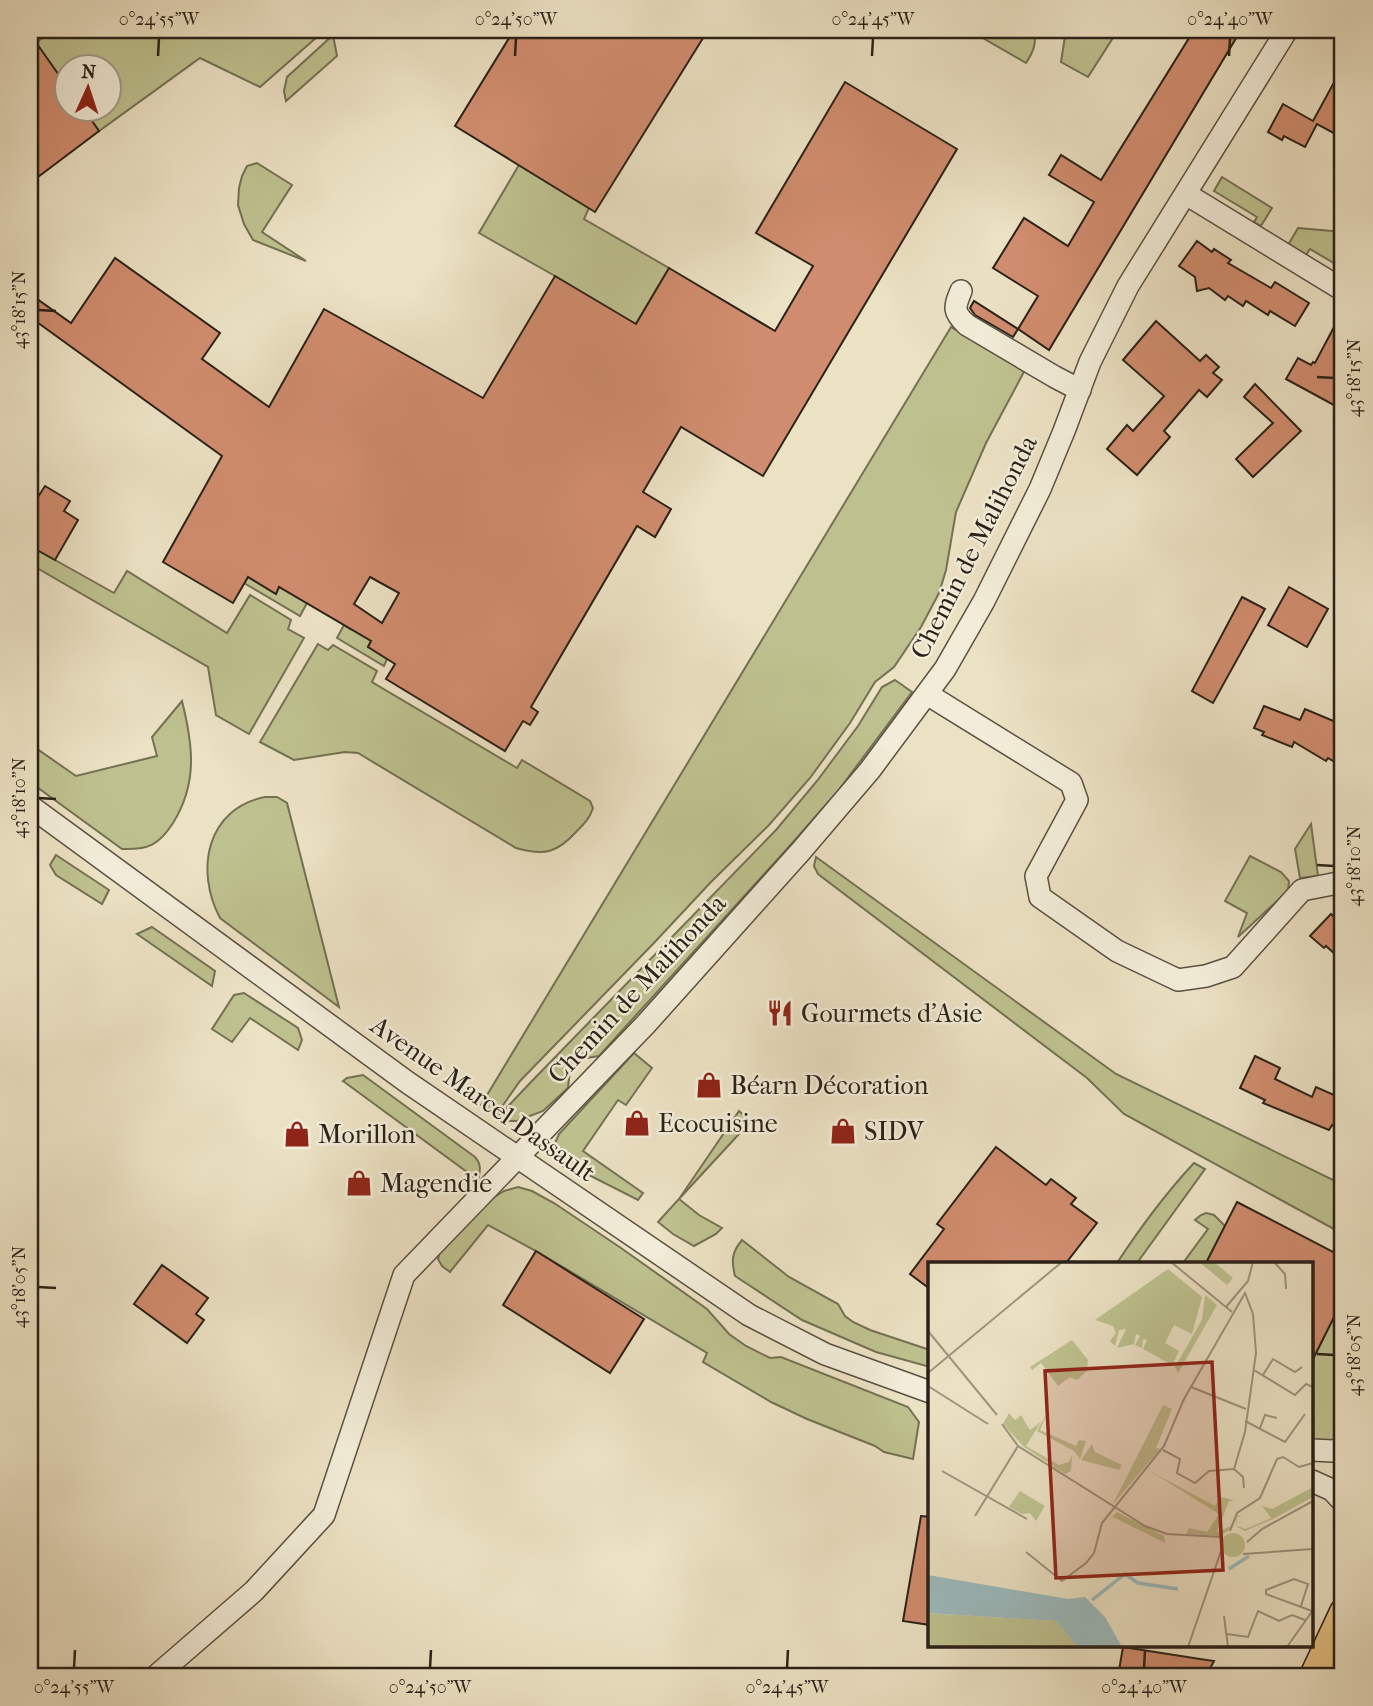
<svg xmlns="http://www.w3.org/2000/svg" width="1373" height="1706" font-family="'IM FELL French Canon',serif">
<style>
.green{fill:#bec18f;stroke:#747154;stroke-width:2}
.building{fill:#d08c6e;stroke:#2a2118;stroke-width:2;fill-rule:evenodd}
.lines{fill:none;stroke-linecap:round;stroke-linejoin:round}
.minor-casing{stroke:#5a5143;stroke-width:24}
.major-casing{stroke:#2a2118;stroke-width:29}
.minor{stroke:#f2ecd8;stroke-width:21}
.major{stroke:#e6c082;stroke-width:26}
.ticks{fill:none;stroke:#2a2118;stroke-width:2.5}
.labels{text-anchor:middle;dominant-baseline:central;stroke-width:5;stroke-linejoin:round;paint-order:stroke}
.street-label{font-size:26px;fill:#2a2118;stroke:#f2ecd8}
.poi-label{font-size:26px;fill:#2a2118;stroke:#f2ecd8;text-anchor:start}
.inset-river{fill:none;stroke:#9cbbbe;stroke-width:3.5}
.inset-road{fill:none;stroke:#9e947f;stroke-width:2}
.view{fill:#8f2418;fill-opacity:0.15;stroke:#8f2418;stroke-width:3.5}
.inset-edge{fill:none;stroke:#2a2118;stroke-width:3.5}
.neatline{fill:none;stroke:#2a2118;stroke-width:2.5}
.ticks-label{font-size:18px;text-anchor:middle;fill:#2a2118}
</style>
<rect width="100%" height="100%" fill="#ebe1c3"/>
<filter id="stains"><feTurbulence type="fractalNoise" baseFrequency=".00286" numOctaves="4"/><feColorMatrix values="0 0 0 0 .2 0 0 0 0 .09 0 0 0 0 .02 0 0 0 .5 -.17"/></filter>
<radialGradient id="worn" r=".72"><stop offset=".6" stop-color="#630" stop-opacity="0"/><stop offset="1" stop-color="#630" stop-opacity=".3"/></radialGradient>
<!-- green -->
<g class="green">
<polygon points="43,30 325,30 260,87 200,58 99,131 83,109 108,108 108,66 66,66 66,85 36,43 46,35"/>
<path d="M969,30H1034C1037,44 1033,52 1026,63Z"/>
<polygon points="1066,30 1118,30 1088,77 1061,62"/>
<polygon points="333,35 337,56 286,101 284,91 287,77"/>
<polygon points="257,163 292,185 262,232 306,261 253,240 244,224 238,205 239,188 242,176 247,166"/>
<polygon points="519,165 589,208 584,219 669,268 635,325 555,276 479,233"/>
<polygon points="1222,177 1272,208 1261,226 1254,222 1257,217 1214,191"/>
<polygon points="1298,228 1343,232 1343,276 1334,270 1337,265 1310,249 1306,255 1288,245"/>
<polygon points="951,327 1026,368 986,443 956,512 946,570 939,593 921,627 894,667 875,682 850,723 810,778 769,825 711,882 652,945 520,1081 496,1115 481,1105"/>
<polygon points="30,546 114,593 127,571 227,633 250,595 291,620 288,629 304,638 249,734 216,715 208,667 30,564"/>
<polygon points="248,577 275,593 283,581 307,603 300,616 244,583"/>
<polygon points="354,622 376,633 368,647 387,659 384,666 337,638 344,625 350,629"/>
<path d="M318,644L328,650L333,645L377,671L372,682L517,768L522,760L590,801L593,808C590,818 584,824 577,831C557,853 545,856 516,848L358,753L345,752L294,760L260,742Z"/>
<polygon points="895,680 912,692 838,791 795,840 599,1056 580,1059 570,1070 568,1088 543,1111 517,1121 506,1121 496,1119 531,1082 776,830 817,781 858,726 882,687"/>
<path d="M182,701C193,745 198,783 173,823C159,845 148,850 122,849L30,782V744L76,776L157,756L152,737Z"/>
<path d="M265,797H277L287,803L339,1007L220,918C195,871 206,809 265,797Z"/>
<polygon points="1311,824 1318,876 1300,878 1295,849"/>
<polygon points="56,855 109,890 102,904 56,875 50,865"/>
<polygon points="1250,856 1281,872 1289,881 1288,891 1238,937 1247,913 1225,901"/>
<polygon points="816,857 1116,1074 1335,1181 1343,1168 1343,1234 1124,1114 1087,1078 818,874 814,866"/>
<polygon points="152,927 215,971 212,986 137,934"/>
<polygon points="244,993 298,1028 302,1040 298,1050 250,1018 232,1042 212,1029 234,995"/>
<polygon points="634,1053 652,1068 626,1105 618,1100 583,1151 643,1193 638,1200 585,1173 564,1167 557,1159 554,1150 555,1143 559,1134"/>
<path d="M363,1075L475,1157C482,1165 480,1171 478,1180L343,1081L347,1078Z"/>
<polygon points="739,1111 751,1121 679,1199 699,1215 722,1228 716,1234 694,1246 673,1234 658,1222 679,1199"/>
<path d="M1194,1163L1205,1169L1137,1263H1117C1140,1228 1165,1194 1194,1163Z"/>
<polygon points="518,1187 532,1191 554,1203 621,1248 707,1309 729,1334 746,1346 770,1358 781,1357 908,1407 919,1422 913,1459 884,1452 875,1446 807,1419 771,1402 703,1362 707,1353 536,1251 488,1225 450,1272 442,1266 438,1259 440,1251 493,1198 504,1191"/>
<polygon points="1206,1213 1214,1215 1225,1226 1206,1263 1183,1263 1208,1229 1195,1220 1201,1215"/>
<path d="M742,1240L789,1277L838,1304L845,1316L853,1322L870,1330L930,1350V1367L876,1352L802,1320L735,1276C731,1260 732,1252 742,1240Z"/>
<polygon points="1343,1299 1343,1436 1334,1440 1312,1440 1312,1361"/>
</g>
<!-- building -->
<g class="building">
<polygon points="514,30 708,30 595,212 455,126"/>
<polygon points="1194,30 1241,30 1049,350 1018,329 1013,337 975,315 970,308 974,301 1018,329 1038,296 993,268 1024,218 1068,246 1094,202 1049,175 1061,155 1101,180"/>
<polygon points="30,34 66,85 66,108 83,108 99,131 30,183"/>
<polygon points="1343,66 1343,138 1317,124 1305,147 1284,136 1282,140 1268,132 1283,104 1313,121"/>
<path d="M845,82L957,149L763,476L681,427L643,492L671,509L655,537L637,526L531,707L538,712L530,725L523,721L505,751L386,679L395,664L368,647L371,641L279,587L276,594L248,577L233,603L163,562L222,456L30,317V294L71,323L115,258L220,333L202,359L269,407L324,309L483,398L555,276L636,324L669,268L775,331L813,266L756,233ZM370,577L399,593L382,623L354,604Z"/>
<polygon points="1197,241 1212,252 1214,249 1231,260 1228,263 1271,288 1275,282 1309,303 1295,326 1270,311 1268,315 1246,301 1243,306 1228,296 1225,300 1209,288 1197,291 1195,277 1179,266"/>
<polygon points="1343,310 1343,410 1286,379 1298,358 1311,365 1313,362 1315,363"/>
<polygon points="1156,321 1200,361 1206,355 1219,367 1213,373 1222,380 1207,397 1199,390 1164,431 1170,437 1137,475 1107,449 1127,425 1133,431 1164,396 1123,360"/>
<polygon points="1255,384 1301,431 1253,477 1236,459 1273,423 1244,397"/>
<polygon points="45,486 70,501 64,511 78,520 55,560 30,546 30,492 38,497"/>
<polygon points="1289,587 1328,609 1307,647 1268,625"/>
<polygon points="1242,597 1265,609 1213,703 1192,691"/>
<polygon points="1264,706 1300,720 1305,709 1343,725 1343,767 1328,758 1326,761 1294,742 1292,747 1262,735 1264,732 1254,728"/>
<polygon points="1331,914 1343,925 1343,947 1336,955 1326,946 1324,948 1310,936"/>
<polygon points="1255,1056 1280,1068 1275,1079 1312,1097 1316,1087 1343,1099 1343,1130 1332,1125 1329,1130 1263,1103 1265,1100 1240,1088"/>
<polygon points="996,1147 1046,1185 1051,1179 1076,1198 1071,1204 1097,1223 1066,1263 930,1263 930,1289 910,1274 944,1229 937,1224"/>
<polygon points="1237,1202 1343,1257 1343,1299 1312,1361 1312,1263 1206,1263"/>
<polygon points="536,1251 644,1319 610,1373 503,1305"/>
<polygon points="162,1265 208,1298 196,1314 204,1320 187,1343 134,1304"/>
<polygon points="921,1516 930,1517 930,1625 903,1621"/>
<polygon points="1123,1647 1200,1659 1214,1661 1206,1676 1118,1676"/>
</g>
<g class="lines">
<!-- minor casing -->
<g class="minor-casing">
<g id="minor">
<polyline points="1186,194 1343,290"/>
<path d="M961,291C954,308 953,312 967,325L1055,377L1080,390"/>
<polyline points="927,694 1071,783 1077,800 1036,876 1040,897 1117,951 1178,980 1206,976 1233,967 1302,890 1343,882"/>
<polyline points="30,806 407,1082 749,1315 825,1354 930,1392"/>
<polyline points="1312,1450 1333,1451 1343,1448"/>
<polyline points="1312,1481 1332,1490 1343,1502"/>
<polyline points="156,1676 254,1591 324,1515 404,1275 646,1024 801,851 870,770 945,669 984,601 1040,489 1064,431 1090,362 1128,286 1287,30"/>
</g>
</g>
<!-- major casing -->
<g class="major-casing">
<g id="major">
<polyline points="1313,1676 1343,1612"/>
<polyline points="1340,1676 1343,1673"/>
</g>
</g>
<!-- minor -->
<use href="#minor" class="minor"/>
<!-- major -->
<use href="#major" class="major"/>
</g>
<!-- ticks -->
<path class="ticks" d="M158,56L159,38M515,56L516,38M872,56L873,38M1229,56L1230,38M38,310L56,311M1317,377L1334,378M38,798L56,799M1317,865L1334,866M38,1287L56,1288M1317,1354L1334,1355M74,1668L75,1650M430,1668L431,1650M787,1668L788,1650M1144,1668L1145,1650"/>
<!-- icons -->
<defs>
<g id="restaurant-bare" transform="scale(2.1)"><path d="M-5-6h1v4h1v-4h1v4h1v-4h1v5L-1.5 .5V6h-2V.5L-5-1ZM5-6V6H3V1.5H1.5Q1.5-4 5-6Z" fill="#8f2418" stroke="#f2ecd8" stroke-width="2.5" paint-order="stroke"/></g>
<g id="shop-bare" transform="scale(2.1)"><path d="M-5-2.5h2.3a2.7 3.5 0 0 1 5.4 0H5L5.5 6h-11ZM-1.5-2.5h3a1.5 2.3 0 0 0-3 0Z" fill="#8f2418" stroke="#f2ecd8" stroke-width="2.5" paint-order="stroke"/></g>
</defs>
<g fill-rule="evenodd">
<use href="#restaurant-bare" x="780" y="1013"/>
<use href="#shop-bare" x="709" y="1085"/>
<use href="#shop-bare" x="637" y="1123"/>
<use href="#shop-bare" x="843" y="1131"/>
<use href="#shop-bare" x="297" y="1134"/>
<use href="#shop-bare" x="359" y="1183"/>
</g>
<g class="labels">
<!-- street labels -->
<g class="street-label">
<text transform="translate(974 547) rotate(-63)">Chemin de Malihonda</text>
<text transform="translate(637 989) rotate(-47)">Chemin de Malihonda</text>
<text transform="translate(483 1099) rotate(35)">Avenue Marcel Dassault</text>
</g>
<!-- poi labels -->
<g class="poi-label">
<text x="801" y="1013">Gourmets d'Asie</text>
<text x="730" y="1085">Béarn Décoration</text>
<text x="658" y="1123">Ecocuisine</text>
<text x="864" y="1131">SIDV</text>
<text x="318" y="1134">Morillon</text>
<text x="380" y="1183">Magendie</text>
</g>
</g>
<!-- overview -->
<g transform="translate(928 1262)">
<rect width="385" height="385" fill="#ebe1c3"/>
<path d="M271,0H286L305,16L299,23ZM240,7L274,35L264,72L246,63L237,81L251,89L244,103L215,87L219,78L215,77L214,86L207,83L212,74L208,72L206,82L189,86L198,67L191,68L187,84L182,79L188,71L185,64L167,58ZM277,33L289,43L250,111L247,105L274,58ZM144,78L160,98L159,109L149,118L142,115L130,124L113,101L104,108L102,105ZM235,143L244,147L228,186L232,187L185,242ZM120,149L112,168L148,184L151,178L158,179L152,197L146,189L109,169ZM81,151L87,158L93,153L102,168L113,160L98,184L131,203L141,200L144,193L143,209L137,212L96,185L75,162ZM164,182L167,190L194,203L191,208L153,198ZM222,209L287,244L292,235L298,236L306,213L298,236L307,239H301L289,270L303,264L304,257L303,267L292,274L258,272L261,266L279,270L291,252ZM385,225V235L345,257L317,269L309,265L308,257L309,253L314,254L309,255V264L318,267L343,256L334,244L344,247ZM92,229L117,244L108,259L102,251L94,252L81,245ZM189,250L236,274L237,281L185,255L179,260ZM293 283a12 12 0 1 1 24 0a12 12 0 1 1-24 0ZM0,351L128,359L150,385H0Z" fill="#bec18f"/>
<path d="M0,313L140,337L157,335L177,355L194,385H150L128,359L0,351Z" fill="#9cbbbe"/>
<path class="inset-river" d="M301,307L321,294M164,338L197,312L210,321L250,327"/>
<path class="inset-road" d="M243,0L304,50M346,0L357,12L358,27M298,45L320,19L325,0M0,69L69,153M326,108L367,133L378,122L385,125M0,111L134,0M335,113L345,97L367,110L374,105M0,124L60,162M263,125L318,147M317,159L357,180L377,152M74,162L90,184L217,264L239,272L294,275M332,166L337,153L349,156M235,188L252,197L249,211L267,221L281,209L306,207M306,207L315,215L316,226M14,209L99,257M47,254L90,184M302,269L309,251L332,236L349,197L355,195L371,205L385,201M319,280L334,267L385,239M98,290L134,319L158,301L166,291L174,261L236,184L256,137L317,31L325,52L328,91L317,170L306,207M315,292L385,287M373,344L380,322L366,317L338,328V332L384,349M296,354L300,385M299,372L320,375L330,349L351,359L364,353L377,358M260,385L293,289M359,385L385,348"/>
<path class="view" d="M284,100L295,308L128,316L117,109Z"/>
<rect width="385" height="385" class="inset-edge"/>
</g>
<!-- margin -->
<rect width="1373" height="1706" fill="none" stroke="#ebe1c3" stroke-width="77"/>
<!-- north arrow -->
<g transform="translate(88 88) rotate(3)"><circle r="33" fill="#f2ecd8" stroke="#a29b8b" stroke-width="2"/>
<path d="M0-5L12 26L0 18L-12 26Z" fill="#8f2418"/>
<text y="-10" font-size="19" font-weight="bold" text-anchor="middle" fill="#2a2118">N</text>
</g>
<rect x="38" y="38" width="1296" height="1630" class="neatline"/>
<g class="ticks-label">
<text x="159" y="25">0°24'55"W</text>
<text x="516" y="25">0°24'50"W</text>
<text x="873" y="25">0°24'45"W</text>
<text x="1230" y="25">0°24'40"W</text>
<text transform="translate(19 310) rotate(-90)" y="6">43°18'15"N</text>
<text transform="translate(1354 378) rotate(-90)" y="6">43°18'15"N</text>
<text transform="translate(19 798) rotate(-90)" y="6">43°18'10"N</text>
<text transform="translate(1354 866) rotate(-90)" y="6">43°18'10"N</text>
<text transform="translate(19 1287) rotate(-90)" y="6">43°18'05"N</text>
<text transform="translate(1354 1355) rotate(-90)" y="6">43°18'05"N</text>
<text x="74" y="1693">0°24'55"W</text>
<text x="430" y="1693">0°24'50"W</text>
<text x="787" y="1693">0°24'45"W</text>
<text x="1144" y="1693">0°24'40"W</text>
</g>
<rect width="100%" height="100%" filter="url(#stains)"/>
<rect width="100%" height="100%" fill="url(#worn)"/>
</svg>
